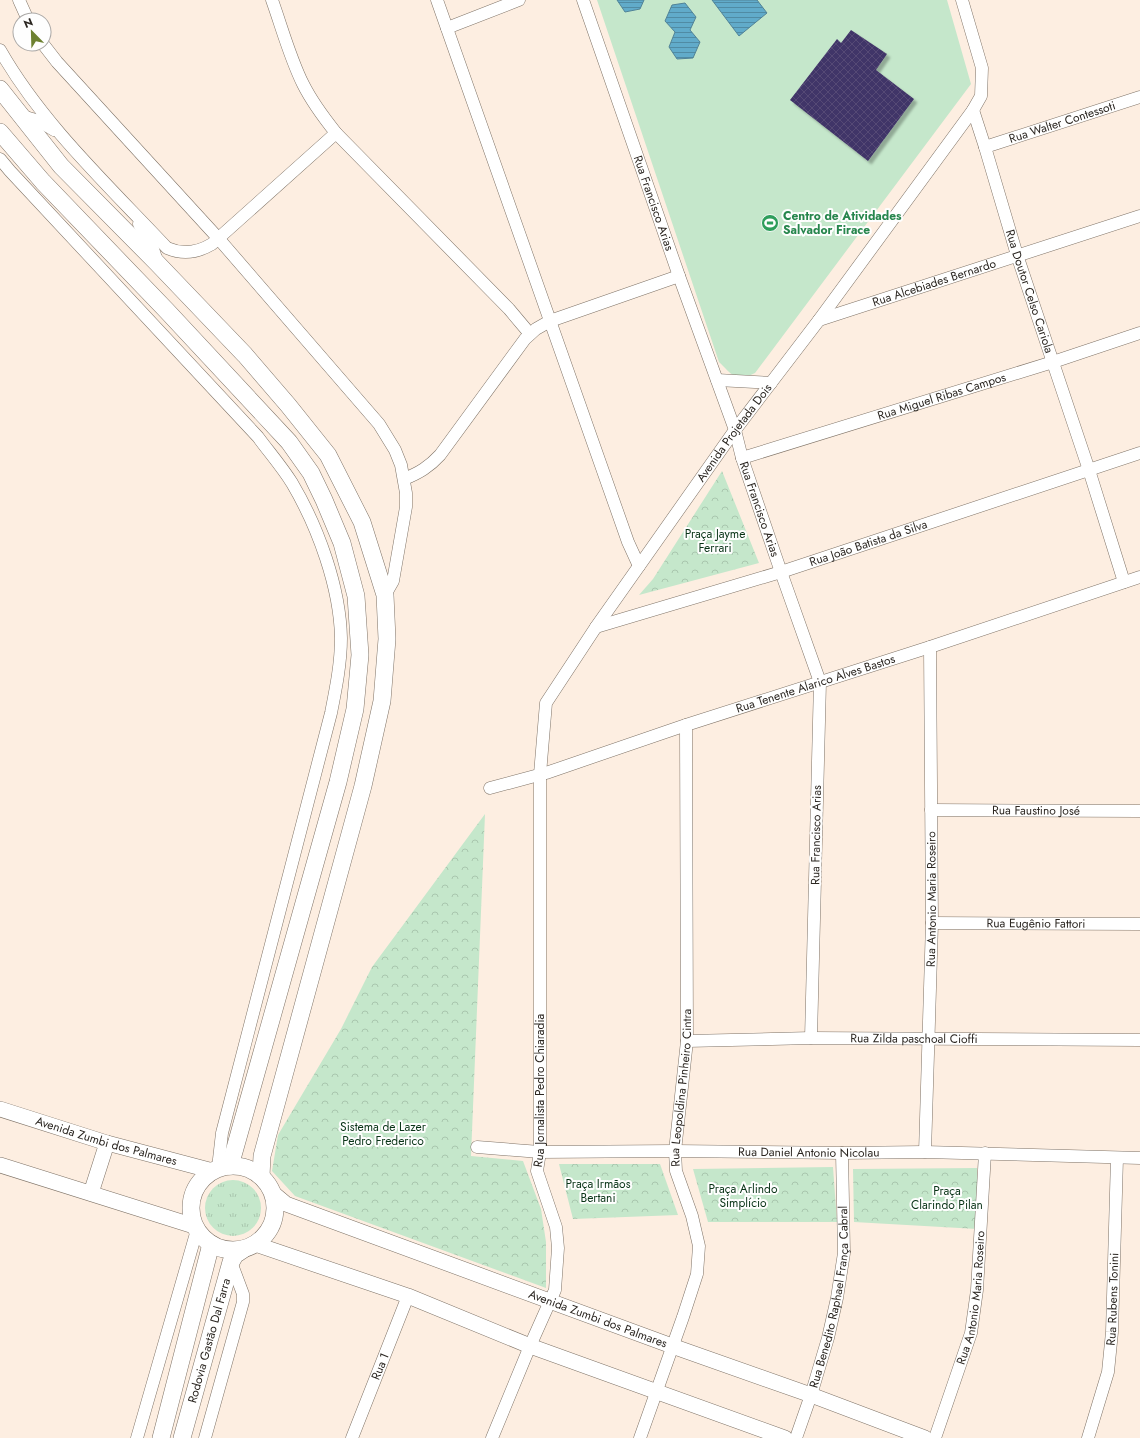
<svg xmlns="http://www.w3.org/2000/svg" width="1140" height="1438" font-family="Jost,sans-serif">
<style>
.grass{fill:url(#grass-tufts)}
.park{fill:url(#park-crowns)}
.pitch{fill:#c5e7cb}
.water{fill:url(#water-rules);stroke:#518397}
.building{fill:url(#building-cross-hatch);filter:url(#shadow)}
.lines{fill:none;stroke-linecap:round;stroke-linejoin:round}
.minor-casing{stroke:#7f7367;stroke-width:13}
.tertiary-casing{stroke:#7f7367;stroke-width:16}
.secondary-casing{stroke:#7f7367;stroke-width:18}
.minor{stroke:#fff;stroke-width:12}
.tertiary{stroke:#fff;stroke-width:15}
.secondary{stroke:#fff;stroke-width:17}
.labels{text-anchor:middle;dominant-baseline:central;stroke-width:4;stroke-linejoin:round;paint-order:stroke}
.street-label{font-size:12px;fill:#2b2621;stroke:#fefefe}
.leisure-label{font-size:12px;font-weight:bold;fill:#27864d;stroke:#fefefe;text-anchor:start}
.park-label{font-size:12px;fill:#083316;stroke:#fefefe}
</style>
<defs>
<pattern id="grass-tufts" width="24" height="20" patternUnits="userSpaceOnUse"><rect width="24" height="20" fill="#c5e7cb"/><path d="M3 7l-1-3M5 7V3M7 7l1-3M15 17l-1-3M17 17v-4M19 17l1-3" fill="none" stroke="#a9c6ae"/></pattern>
<pattern id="park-crowns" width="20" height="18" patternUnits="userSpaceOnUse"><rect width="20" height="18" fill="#c5e7cb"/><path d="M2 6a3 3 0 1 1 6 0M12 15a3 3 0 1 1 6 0" fill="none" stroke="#a9c6ae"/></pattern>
<pattern id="water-rules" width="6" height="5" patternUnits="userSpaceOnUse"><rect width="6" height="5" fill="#61abca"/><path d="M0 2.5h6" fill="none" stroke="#508ba4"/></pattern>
<pattern id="building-cross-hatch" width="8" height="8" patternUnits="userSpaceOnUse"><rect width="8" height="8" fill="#413467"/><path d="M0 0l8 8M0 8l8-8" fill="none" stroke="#544974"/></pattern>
<filter id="shadow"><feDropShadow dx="3.5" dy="3.5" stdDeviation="1" flood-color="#0004"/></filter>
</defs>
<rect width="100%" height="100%" fill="#fdeee1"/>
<!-- grass -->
<circle class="grass" cx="233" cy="1208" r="28"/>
<!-- park -->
<g class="park">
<polygon points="722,471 759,563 639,595 653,579"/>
<polygon points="485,814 471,1156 523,1161 541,1209 546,1242 546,1288 295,1196 272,1171 278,1135 341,1029 372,967"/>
<polygon points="559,1164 660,1164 678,1215 573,1219"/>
<polygon points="833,1167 837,1222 708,1222 693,1169"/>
<polygon points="977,1168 977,1229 854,1222 853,1169"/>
</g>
<!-- pitch -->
<path class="pitch" d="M597,0H947L971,84L755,373C736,382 733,376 719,362Z"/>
<!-- water -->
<g class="water">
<polygon points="617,0 644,0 640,9 625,12"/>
<polygon points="712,0 757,0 767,13 739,36"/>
<polygon points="685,3 696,17 690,30 700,42 693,58 677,59 669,47 675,32 665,21 672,5"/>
</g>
<!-- building -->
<polygon class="building" points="851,30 887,54 876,70 914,99 868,161 790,100 837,39 841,43"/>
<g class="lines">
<!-- minor casing -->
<g class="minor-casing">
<g id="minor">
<polyline points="19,0 28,20"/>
<path d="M272,0C282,28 290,58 303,84C312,102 324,118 336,133L509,309L530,334"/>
<polyline points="437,0 628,542 639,566"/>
<path id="s1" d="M583,0L679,276L735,430L742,458L781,572L820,682L811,1038"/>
<polyline points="447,28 519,0"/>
<polyline points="43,44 57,62 218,238 379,424 395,450 401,465 406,493 406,507 393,581 385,595"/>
<path d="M0,50C42,124 109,186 167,248C183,255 197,253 212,244L336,133"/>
<path id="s2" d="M973,110L985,147L1017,255L1089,470L1124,582"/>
<polyline points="22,116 39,121 54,130"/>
<path id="s3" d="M985,147L1140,97"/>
<path d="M0,159L10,171L258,437C269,452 282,467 292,483C318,527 340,587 341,638C341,663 336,688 331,713L222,1133L218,1168"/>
<polyline points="139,224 153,249 156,258"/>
<path id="s4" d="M819,320L1140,216"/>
<polyline points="717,380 771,383"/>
<path id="s5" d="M742,458L1053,362L1140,333"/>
<path d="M404,479C419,473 429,467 440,455L525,339L536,329L550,321L679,276"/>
<path id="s6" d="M596,627L781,572L1140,453"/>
<path id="s7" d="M490,788L546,773L686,725L930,647L1140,577"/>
<path id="s8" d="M931,810L1140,811"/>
<path id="s9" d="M932,923L1140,924"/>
<path id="s10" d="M687,1041L811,1038L1140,1040"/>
<path id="s11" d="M477,1147L540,1152L675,1151L842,1153L925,1152L1140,1158"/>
<path id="s12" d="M925,1152L932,923L930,647"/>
<polyline points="137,1438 197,1230"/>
<polyline points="205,1438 243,1302 243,1294 231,1262"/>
<path id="s13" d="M352,1438L408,1296"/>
<path id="s14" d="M492,1438L530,1346L555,1290L558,1248L556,1227L537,1171L540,1152V774L546,703L596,627L735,430L819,320L973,110L981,96L982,68L962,0"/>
<path id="s15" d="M640,1438L683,1317L697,1274L699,1246L692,1216L676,1171L675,1151L687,1041L686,725"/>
<path id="s16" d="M796,1438L811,1395L828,1338L837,1298L844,1253L842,1153"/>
<path id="s17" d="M935,1438L971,1333L977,1290L985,1153"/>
<path id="s18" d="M1088,1438L1108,1372L1112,1332L1117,1158"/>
</g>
</g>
<!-- tertiary casing -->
<g class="tertiary-casing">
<g id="tertiary">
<path id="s19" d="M0,1109L107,1143L213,1171"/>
<polyline points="0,1165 194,1226"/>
<polyline points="91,1193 107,1143"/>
<path id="s20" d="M274,1194L286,1204L672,1346L811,1395L925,1438"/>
<polyline points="255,1244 408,1296 530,1346 785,1438"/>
</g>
</g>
<!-- secondary casing -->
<g class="secondary-casing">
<g id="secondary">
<polyline points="0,89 61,166 157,263 245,355 288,405 328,455 362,522 385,595 387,639 382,701 363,786 262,1156 261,1176"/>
<polyline points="0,132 43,182 167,311 289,442 311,473 324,500 342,543 356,596 360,655 355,709 338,782 230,1166"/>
<circle cx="233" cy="1208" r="42"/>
<polyline points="161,1438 211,1244"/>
<path id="s21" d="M182,1438L231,1262L235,1255L244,1249"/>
</g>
</g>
<!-- minor -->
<use href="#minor" class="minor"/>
<!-- tertiary -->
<use href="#tertiary" class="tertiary"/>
<!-- secondary -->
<use href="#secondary" class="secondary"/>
</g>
<!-- icons -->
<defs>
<g id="stadium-disc" transform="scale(0.9)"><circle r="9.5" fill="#2e9e5b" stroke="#fefefe"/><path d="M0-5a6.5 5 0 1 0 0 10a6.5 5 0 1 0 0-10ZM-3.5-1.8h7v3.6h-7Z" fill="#fff"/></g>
</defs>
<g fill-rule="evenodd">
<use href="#stadium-disc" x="770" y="223"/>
</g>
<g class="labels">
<!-- street labels -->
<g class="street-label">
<text stroke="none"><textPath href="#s3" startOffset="81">Rua Walter Contessoti</textPath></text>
<text stroke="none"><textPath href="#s1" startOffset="215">Rua Francisco Arias</textPath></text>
<text stroke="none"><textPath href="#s4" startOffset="121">Rua Alcebiades Bernardo</textPath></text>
<text stroke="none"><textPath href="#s2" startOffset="190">Rua Doutor Celso Cariola</textPath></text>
<text stroke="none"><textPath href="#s5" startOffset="209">Rua Miguel Ribas Campos</textPath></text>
<text stroke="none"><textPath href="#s14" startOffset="1081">Avenida Projetada Dois</textPath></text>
<text stroke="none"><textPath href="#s1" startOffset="539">Rua Francisco Arias</textPath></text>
<text stroke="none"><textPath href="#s6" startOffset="285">Rua João Batista da Silva</textPath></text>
<text stroke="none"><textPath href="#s7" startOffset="342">Rua Tenente Alarico Alves Bastos</textPath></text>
<text stroke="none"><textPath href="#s8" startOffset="105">Rua Faustino José</textPath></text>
<text transform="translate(816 835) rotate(-89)">Rua Francisco Arias</text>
<text stroke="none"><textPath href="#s12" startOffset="253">Rua Antonio Maria Roseiro</textPath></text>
<text stroke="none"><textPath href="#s9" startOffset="104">Rua Eugênio Fattori</textPath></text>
<text stroke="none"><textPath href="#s10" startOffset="227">Rua Zilda paschoal Cioffi</textPath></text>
<text stroke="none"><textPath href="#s15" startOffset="364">Rua Leopoldina Pinheiro Cintra</textPath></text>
<text stroke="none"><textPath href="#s14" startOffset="364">Rua Jornalista Pedro Chiaradia</textPath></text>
<text stroke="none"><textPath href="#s19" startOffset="111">Avenida Zumbi dos Palmares</textPath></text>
<text stroke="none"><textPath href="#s11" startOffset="332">Rua Daniel Antonio Nicolau</textPath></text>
<text stroke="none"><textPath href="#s16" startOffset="146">Rua Benedito Raphael França Cabral</textPath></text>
<text stroke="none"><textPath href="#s17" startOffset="146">Rua Antonio Maria Roseiro</textPath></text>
<text stroke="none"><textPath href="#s18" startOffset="142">Rua Rubens Tonini</textPath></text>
<text stroke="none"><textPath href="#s20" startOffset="348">Avenida Zumbi dos Palmares</textPath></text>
<text stroke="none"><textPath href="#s21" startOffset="101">Rodovia Gastão Dal Farra</textPath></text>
<text stroke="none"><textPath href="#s13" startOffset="77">Rua 1</textPath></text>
</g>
<!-- leisure labels -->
<g class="leisure-label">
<text x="783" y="216">Centro de Atividades<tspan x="783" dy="14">Salvador Firace</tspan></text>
</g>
<!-- park labels -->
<g class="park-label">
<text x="715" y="534">Praça Jayme<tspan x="715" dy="14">Ferrari</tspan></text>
<text x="383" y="1127">Sistema de Lazer<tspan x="383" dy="14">Pedro Frederico</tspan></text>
<text x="598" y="1184">Praça Irmãos<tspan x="598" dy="14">Bertani</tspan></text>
<text x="743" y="1189">Praça Arlindo<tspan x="743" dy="14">Simplício</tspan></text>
<text x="947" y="1191">Praça<tspan x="947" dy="14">Clarindo Pilan</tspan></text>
</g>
</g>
<!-- north arrow -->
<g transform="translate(32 32) rotate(337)"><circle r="19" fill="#fefefe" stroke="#aaa8a6"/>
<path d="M0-3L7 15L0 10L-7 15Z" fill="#6d8131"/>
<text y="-6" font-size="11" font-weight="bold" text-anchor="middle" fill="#2b2621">N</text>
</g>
</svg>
